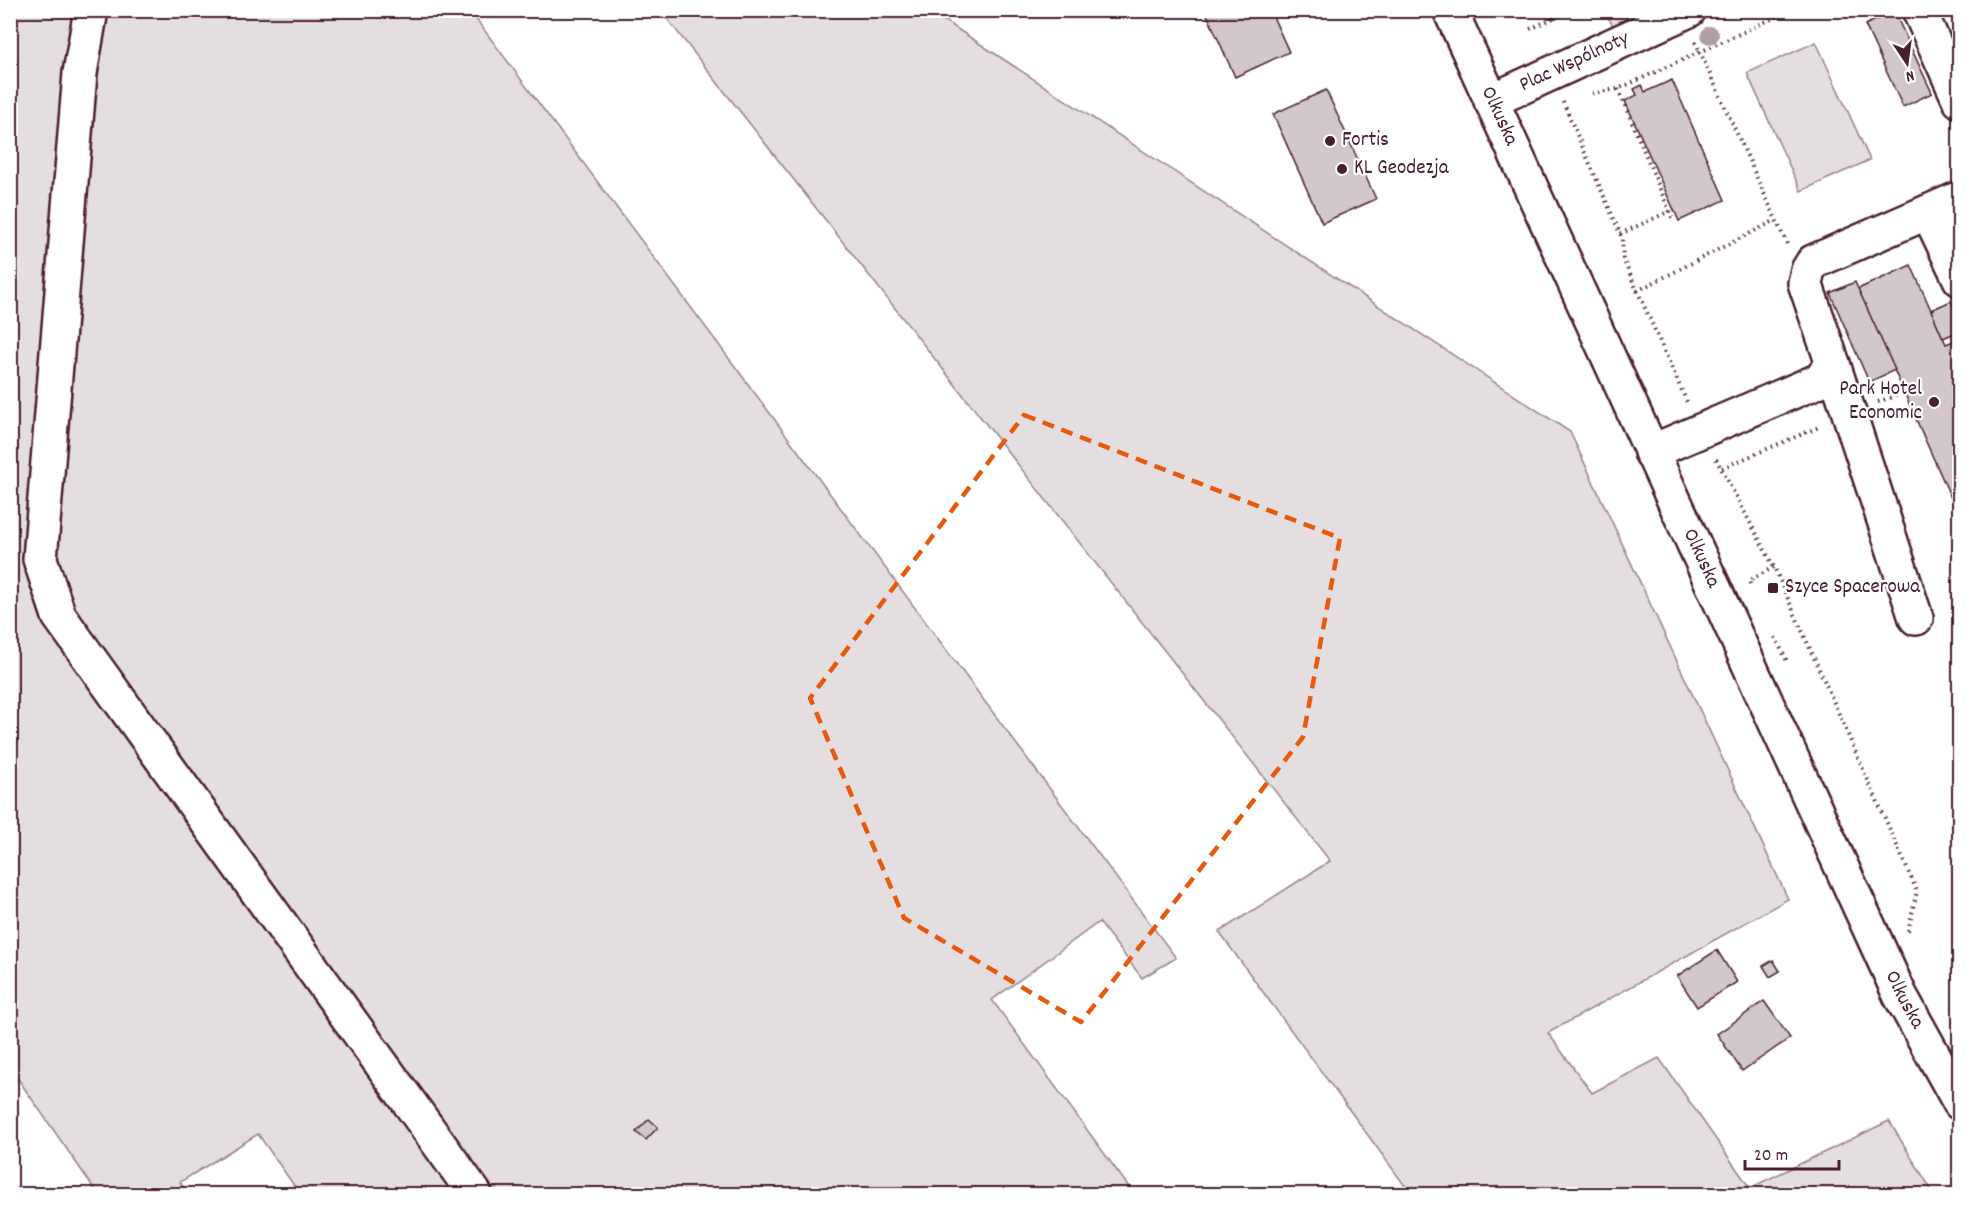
<svg xmlns="http://www.w3.org/2000/svg" width="1970" height="1205" font-family="Dekko,sans-serif">
<style>
.green{fill:#e5dee0;stroke:#987e86;stroke-width:1.5}
.building{fill:#d2c7cb;stroke:#4a1f2b;stroke-width:1.5}
.lines{fill:none;stroke-linecap:round;stroke-linejoin:round}
.minor-casing{stroke:#4a1f2b;stroke-width:38}
.major-casing{stroke:#4a1f2b;stroke-width:38}
.path{stroke:#4a1f2b;stroke-width:4;stroke-dasharray:1.5 4.5;stroke-linecap:butt}
.minor{stroke:#fff;stroke-width:33}
.major{stroke:#fff;stroke-width:33}
.tree{fill:#b19ea3}
.marked{fill:none;stroke:#e8590c;stroke-width:4.5;stroke-dasharray:12 8;stroke-linejoin:round}
.poi-dot{fill:#4a1f2b;stroke:#fff;stroke-width:2}
.labels{text-anchor:middle;dominant-baseline:central;stroke-width:4.5;stroke-linejoin:round;paint-order:stroke}
.street-label{font-size:21px;fill:#4a1f2b;stroke:#fff}
.poi-label{font-size:21px;fill:#4a1f2b;stroke:#fff;text-anchor:start}
</style>
<rect width="100%" height="100%" fill="#fff"/>
<filter id="ink" filterUnits="userSpaceOnUse"><feTurbulence type="fractalNoise" baseFrequency=".0167" numOctaves="2"/><feDisplacementMap in="SourceGraphic" scale="12" xChannelSelector="R" yChannelSelector="G"/><feConvolveMatrix kernelMatrix="1 2 1 2 8 2 1 2 1" color-interpolation-filters="sRGB"/></filter>
<g filter="url(#ink)">
<!-- green -->
<g class="green">
<polygon points="10,11 470,11 1176,958 1142,978 1099,922 992,1000 1134,1194 300,1194 258,1134 180,1182 188,1194 98,1194 11,1069"/>
<polygon points="661,11 930,11 1570,432 1788,899 1548,1033 1592,1093 1659,1058 1750,1188 1889,1121 1934,1194 1411,1194 1219,932 1330,861"/>
<polygon points="1605,11 1647,11 1649,15 1615,30"/>
<polygon points="1816,42 1870,160 1801,191 1747,73"/>
</g>
<!-- building -->
<g class="building">
<polygon points="1205,10 1270,10 1289,52 1235,77"/>
<polygon points="1894,11 1932,93 1903,107 1865,25"/>
<polygon points="1672,80 1725,200 1679,221 1625,101 1637,95 1634,89 1642,85 1645,92"/>
<polygon points="1326,90 1376,199 1322,223 1273,114"/>
<polygon points="1911,265 1946,344 1956,340 1960,347 1960,361 1955,363 1960,372 1960,518 1858,289"/>
<polygon points="1855,282 1895,370 1869,382 1830,293"/>
<polygon points="1951,301 1960,320 1960,331 1943,338 1931,310"/>
<polygon points="1717,950 1737,982 1697,1007 1677,976"/>
<polygon points="1773,960 1780,971 1770,977 1763,966"/>
<polygon points="1764,1001 1790,1038 1742,1071 1717,1034"/>
<polygon points="649,1119 658,1127 646,1140 636,1132"/>
</g>
<g class="lines">
<!-- minor casing -->
<g class="minor-casing">
<g id="minor">
<polyline points="91,10 80,73 40,559 59,616 475,1194"/>
<polyline points="1919,10 1960,101"/>
<path id="s1" d="M1491,101L1689,10"/>
<polyline points="1928,212 1960,279"/>
<polyline points="1833,364 1916,618"/>
<polyline points="1651,452 1820,380 1833,364 1805,283 1808,270 1813,262 1960,198"/>
</g>
</g>
<!-- major casing -->
<g class="major-casing">
<g id="major">
<path id="s2" d="M1450,10L1900,995L1960,1103"/>
</g>
</g>
<!-- path -->
<g class="path">
<polyline points="1553,10 1554,18"/>
<polyline points="1530,29 1571,10"/>
<polyline points="1618,89 1673,220"/>
<polyline points="1592,93 1618,89 1700,52 1695,42"/>
<polyline points="1563,102 1622,238 1623,259 1687,402"/>
<polyline points="1620,234 1670,211"/>
<polyline points="1787,244 1700,52 1791,10"/>
<polyline points="1637,291 1776,220"/>
<polyline points="1878,402 1897,395"/>
<polyline points="1716,459 1774,567 1917,891 1908,931"/>
<polyline points="1722,468 1819,427"/>
<polyline points="1750,584 1749,581 1774,567"/>
<polyline points="1775,637 1787,661"/>
</g>
<!-- minor -->
<use href="#minor" class="minor"/>
<!-- major -->
<use href="#major" class="major"/>
</g>
<!-- trees -->
<circle class="tree" cx="1710" cy="35" r="9"/>
</g>
<!-- marked area -->
<path class="marked" d="M1024,415L1340,538L1303,737L1081,1022L904,918L810,698Z"/>
<!-- markers -->
<g class="poi-dot">
<circle cx="1330" cy="141" r="6"/>
<circle cx="1342" cy="169" r="6"/>
<circle cx="1934" cy="402" r="6"/>
<rect x="1767" y="582" width="12" height="12" rx="3"/>
</g>
<g class="labels">
<!-- street labels -->
<g class="street-label">
<text stroke="none"><textPath href="#s1" startOffset="92">Plac Wspólnoty</textPath></text>
<text stroke="none"><textPath href="#s2" startOffset="117">Olkuska</textPath></text>
<text stroke="none"><textPath href="#s2" startOffset="603">Olkuska</textPath></text>
<text stroke="none"><textPath href="#s2" startOffset="1089">Olkuska</textPath></text>
</g>
<!-- poi labels -->
<g class="poi-label">
<text x="1342" y="141">Fortis</text>
<text x="1354" y="169">KL Geodezja</text>
<text x="1922" y="390" text-anchor="end">Park Hotel<tspan x="1922" dy="24">Economic</tspan></text>
<text x="1785" y="588">Szyce Spacerowa</text>
</g>
</g>
<!-- margin -->
<rect width="1970" height="1205" fill="none" stroke="#fff" stroke-width="36"/>
<rect x="18" y="18" width="1934" height="1169" fill="none" stroke="#4a1f2b" stroke-width="2" filter="url(#ink)"/>
<!-- north arrow -->
<g transform="translate(1907 63) rotate(167)" stroke="#ffffff" stroke-width="4.5" paint-order="stroke">
<path d="M0-4.5L10 22L0 15L-10 22Z" fill="#4a1f2b"/>
<text y="-9" font-size="16" font-weight="bold" text-anchor="middle" fill="#4a1f2b">N</text>
</g>
<!-- scale -->
<path d="M1745 1160v9h94v-9" fill="none" stroke="#4a1f2b" stroke-width="3"/>
<text x="1754" y="1160" font-size="18" fill="#4a1f2b" stroke="#ffffff" stroke-width="4.5" paint-order="stroke">20 m</text>
</svg>
